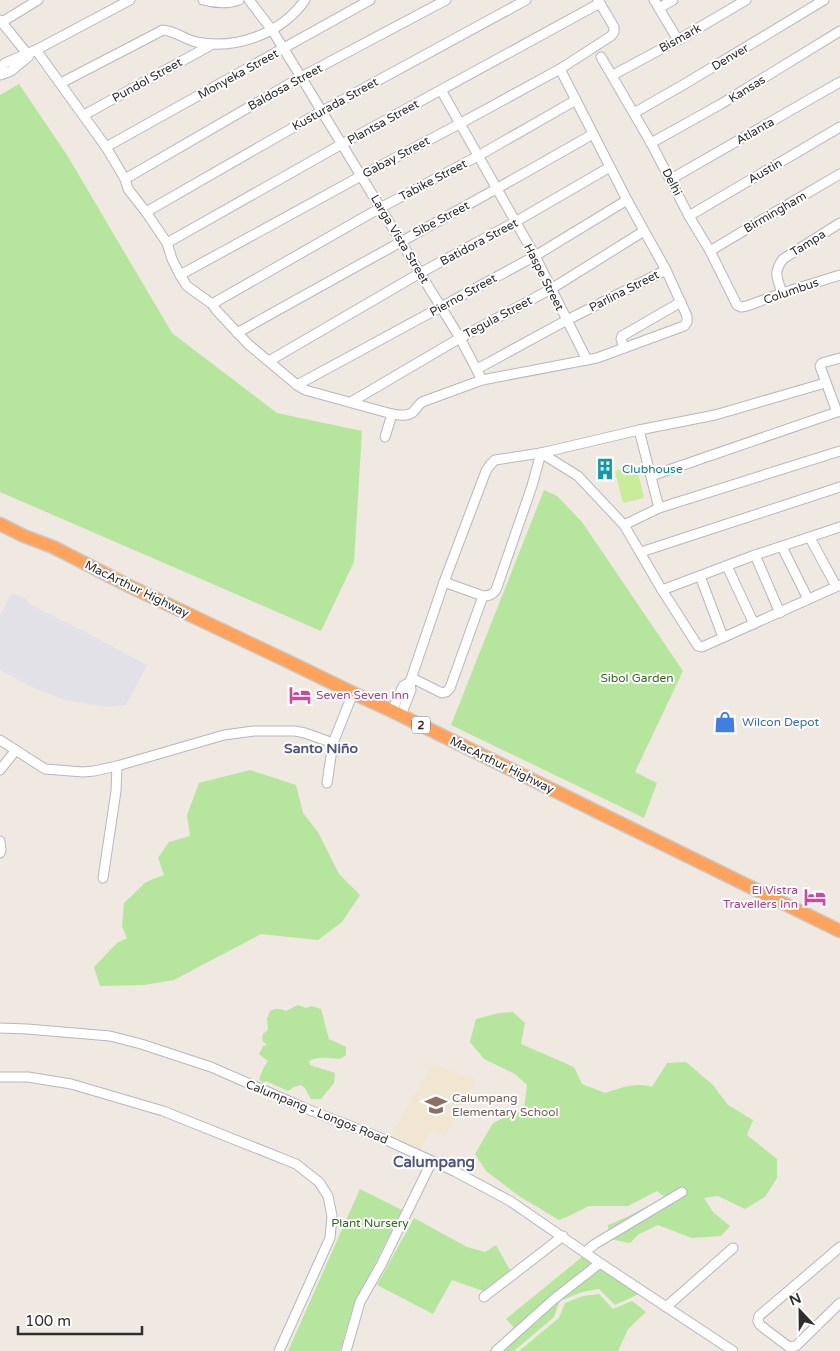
<svg xmlns="http://www.w3.org/2000/svg" width="840" height="1351" font-family="'Varela Round',sans-serif">
<style>
.industrial{fill:#e3e1e8}
.education{fill:#f0e6d1}
.green{fill:#b6e59e}
.pitch{fill:#c9ec9a}
.lines{fill:none;stroke-linecap:round;stroke-linejoin:round}
.minor-casing{stroke:#b4b7c1;stroke-width:11}
.highway-casing{stroke:#c9c9c9;stroke-width:15}
.minor{stroke:#fff;stroke-width:9}
.highway{stroke:#ffa35c;stroke-width:12}
.labels{text-anchor:middle;dominant-baseline:central;stroke-width:4;stroke-linejoin:round;paint-order:stroke}
.shield{fill:#fff;stroke:#6d6d6d;stroke-width:1}
.shield-label{font-size:11px;font-weight:bold;fill:#2e2e2e}
.street-label{font-size:12px;fill:#2e2e2e;stroke:#fff}
.culture-label{font-size:12px;fill:#0d838f;stroke:#fff;text-anchor:start}
.park-label{font-size:12px;fill:#2c6e1b;stroke:#fff}
.hotel-label{font-size:12px;fill:#b23c85;stroke:#fff;text-anchor:start}
.shop-label{font-size:12px;fill:#366cbe;stroke:#fff;text-anchor:start}
.education-label{font-size:12px;fill:#785e54;stroke:#fff;text-anchor:start}
.neighbourhood-label{font-size:14px;font-weight:bold;fill:#4d5680;stroke:#fff}
.quarter-label{font-size:15px;font-weight:bold;fill:#4d5680;stroke:#fff}
</style>
<rect width="100%" height="100%" fill="#efe9e1"/>
<!-- industrial -->
<polygon class="industrial" points="12,593 28,600 27,603 89,634 147,665 126,705 107,707 65,700 34,688 0,670 0,615"/>
<!-- education -->
<polygon class="education" points="432,1064 476,1080 445,1136 430,1129 419,1153 389,1140"/>
<!-- green -->
<g class="green">
<polygon points="19,84 67,155 172,333 277,413 362,431 354,562 321,631 0,492 0,95"/>
<polygon points="544,490 557,496 582,522 683,671 635,772 657,783 644,818 451,725"/>
<polygon points="250,770 296,785 303,813 318,832 339,874 360,895 342,922 318,940 261,934 174,980 144,985 100,986 94,967 117,943 127,938 122,927 124,903 146,882 164,875 158,858 169,842 190,836 187,815 199,783"/>
<path d="M298,1005L306,1008L311,1006L321,1009L329,1039L346,1047V1055L340,1059C331,1058 317,1056 309,1061L310,1065L335,1073L334,1083L321,1099H311L305,1088L301,1085L294,1087L288,1091L266,1081L263,1083L259,1079L264,1067L268,1061L259,1054L263,1046L267,1045L262,1040L263,1034L268,1030L267,1019L270,1011C276,1008 280,1008 286,1011Z"/>
<path d="M513,1012L525,1023L521,1044L574,1067L582,1084L605,1093C621,1088 636,1082 652,1087L667,1063L686,1062L713,1085L728,1105L753,1120L747,1135L777,1159V1178L765,1197L745,1209L718,1196L704,1198L713,1212L730,1226L721,1236L692,1238L658,1225L639,1234L630,1243L609,1239L608,1225L627,1217L665,1197L657,1191L628,1206H589L569,1216L559,1220L519,1196L486,1171L475,1154L493,1123L524,1108L527,1085L515,1074L484,1059L470,1042L476,1019L499,1013Z"/>
<polygon points="360,1189 402,1210 353,1307 340,1351 288,1351"/>
<polygon points="414,1218 467,1247 485,1252 496,1245 511,1272 486,1292 452,1280 433,1314 377,1285"/>
<polygon points="582,1257 639,1294 615,1305 599,1289 582,1292 560,1301 554,1317 514,1351 489,1351 516,1330 506,1319"/>
<polygon points="599,1294 613,1309 632,1301 646,1312 628,1329 618,1351 519,1351 559,1318 565,1303 583,1296"/>
</g>
<!-- pitch -->
<polygon class="pitch" points="636,465 644,498 623,503 615,471"/>
<g class="lines">
<!-- minor casing -->
<g class="minor-casing">
<g id="minor">
<path d="M203,0C214,3 228,4 239,0"/>
<polyline points="249,0 272,30 301,77 420,273 460,338 482,380"/>
<polyline points="654,0 678,40"/>
<polyline points="659,8 673,0"/>
<polyline points="0,20 29,56"/>
<polyline points="2,22 38,0"/>
<path d="M36,50L106,147L125,179L128,189L146,212L167,243L172,259L180,275L187,286L212,304L217,311L248,344L297,385L305,390L392,414C399,415 407,417 413,412C417,408 418,405 422,402L482,380L597,358L684,326L687,322V316L666,270L627,200L560,69"/>
<polyline points="601,57 651,143 689,216 710,251 737,305 741,307 747,306 782,293 840,275"/>
<polyline points="0,68 5,63 36,50 130,0"/>
<polyline points="0,75 11,71 28,57"/>
<polyline points="613,75 678,40 746,0"/>
<path d="M61,83L163,30C175,31 184,39 196,42C236,50 281,34 305,0"/>
<polyline points="441,90 535,256 587,360"/>
<polyline points="634,113 688,82 824,0"/>
<polyline points="84,115 211,45"/>
<polyline points="651,143 721,104 840,31"/>
<polyline points="106,147 370,0"/>
<polyline points="125,179 301,77 446,0"/>
<polyline points="671,179 840,82"/>
<polyline points="146,212 322,111 526,0"/>
<polyline points="689,216 840,127"/>
<polyline points="167,243 342,144 600,3"/>
<polyline points="710,251 770,215 840,174"/>
<polyline points="180,275 361,176 461,123 560,69 611,36 614,32 614,27 598,0"/>
<path d="M782,293C777,277 773,273 783,259L840,223"/>
<polyline points="212,304 380,208 478,156 576,100"/>
<path d="M237,333C356,266 475,202 593,134"/>
<polyline points="624,348 621,339 622,336 681,302"/>
<polyline points="269,361 420,273 515,222 610,167"/>
<polyline points="477,369 567,320 666,270"/>
<polyline points="297,385 535,256 627,200"/>
<polyline points="351,402 460,338 551,289 644,231"/>
<polyline points="837,412 820,366 822,363 840,358"/>
<polyline points="639,430 659,508"/>
<polyline points="385,437 392,414"/>
<polyline points="541,453 578,476 624,525 662,590 698,646 702,647 840,585"/>
<polyline points="651,476 840,411"/>
<polyline points="624,525 659,508 840,451"/>
<polyline points="810,538 836,586"/>
<polyline points="782,547 808,599"/>
<polyline points="641,552 840,487"/>
<polyline points="755,555 780,613"/>
<polyline points="727,566 754,624"/>
<polyline points="700,576 723,637"/>
<polyline points="444,582 483,596"/>
<polyline points="662,590 755,555 840,527"/>
<path d="M412,678L442,693L446,692L450,688L483,596C489,596 492,595 496,590L532,486L541,453"/>
<polyline points="392,711 403,686 410,682"/>
<polyline points="401,715 411,690 410,682 444,582 486,471 490,465 495,460 541,453 639,430 715,415 825,383"/>
<polyline points="0,740 45,769 83,772 94,771 117,766 224,735 254,731 295,731 305,733 333,743"/>
<polyline points="0,770 16,750"/>
<polyline points="327,783 333,743 353,693"/>
<polyline points="0,841 1,850 0,853"/>
<polyline points="103,878 116,791 117,766"/>
<polyline points="0,1028 27,1029 110,1036 141,1044 211,1067 307,1109 386,1140 456,1172 510,1201 600,1263 733,1351"/>
<polyline points="0,1077 28,1077 71,1084 163,1111 296,1164 319,1182 328,1196 332,1216 330,1238 279,1351"/>
<polyline points="840,1247 759,1316 758,1321 760,1325 789,1347 796,1346 840,1303"/>
<polyline points="585,1252 595,1244 682,1192"/>
<polyline points="484,1297 563,1236"/>
<polyline points="666,1307 733,1248"/>
<polyline points="346,1351 360,1302 381,1265 432,1161"/>
<polyline points="496,1351 554,1299 600,1263"/>
</g>
</g>
<!-- highway casing -->
<g class="highway-casing">
<polyline id="highway" points="0,524 24,536 53,547 129,586 285,660 353,693 392,711 840,931"/>
</g>
<!-- minor -->
<use href="#minor" class="minor"/>
<!-- highway -->
<use href="#highway" class="highway"/>
</g>
<!-- icons -->
<defs>
<g id="building-bare" transform="scale(1.725)"><path d="M-4-6H4V6H1V3H-1V6H-4ZM-2.5-4.3h1.7v1.8h-1.7ZM.8-4.3h1.7v1.8H.8ZM-2.5-1h1.7V.8h-1.7ZM.8-1h1.7V.8H.8Z" fill="#0f9aa8" stroke="#fff" stroke-width="2.5" paint-order="stroke"/></g>
<g id="hotel-bare" transform="scale(1.725)"><path d="M-6-4.5h1.5V1H6V5H4.5V3h-9V5H-6ZM-4 0a1.8 1.8 0 1 1 3.6 0ZM.5 0V-2.5h3Q6-2.5 6 0Z" fill="#d1479c" stroke="#fff" stroke-width="2.5" paint-order="stroke"/></g>
<g id="shop-bare" transform="scale(1.725)"><path d="M-5-2.5h2.3a2.7 3.5 0 0 1 5.4 0H5L5.5 6h-11ZM-1.5-2.5h3a1.5 2.3 0 0 0-3 0Z" fill="#3f7fe0" stroke="#fff" stroke-width="2.5" paint-order="stroke"/></g>
<g id="school-bare" transform="scale(1.725)"><path d="M0-5L7-2L0 1L-7-2ZM-4 1L0 2.5L4 1V4Q0 6-4 4Z" fill="#8d6e63" stroke="#fff" stroke-width="2.5" paint-order="stroke"/></g>
</defs>
<g fill-rule="evenodd">
<use href="#building-bare" x="605" y="469"/>
<use href="#hotel-bare" x="300" y="695"/>
<use href="#shop-bare" x="725" y="722"/>
<use href="#hotel-bare" x="815" y="897"/>
<use href="#school-bare" x="436" y="1105"/>
</g>
<g class="labels">
<!-- shield labels -->
<rect class="shield" x="412" y="716.5" width="18" height="17" rx="4"/>
<g class="shield-label">
<text x="421" y="725">2</text>
</g>
<!-- street labels -->
<g class="street-label">
<text transform="translate(680 38) rotate(-29)">Bismark</text>
<text transform="translate(730 57) rotate(-31)">Denver</text>
<text transform="translate(238 74) rotate(-29)">Monyeka Street</text>
<text transform="translate(147 80) rotate(-29)">Pundol Street</text>
<text transform="translate(285 87) rotate(-29)">Baldosa Street</text>
<text transform="translate(747 89) rotate(-32)">Kansas</text>
<text transform="translate(335 104) rotate(-29)">Kusturada Street</text>
<text transform="translate(383 122) rotate(-29)">Plantsa Street</text>
<text transform="translate(755 131) rotate(-30)">Atlanta</text>
<text transform="translate(396 157) rotate(-28)">Gabay Street</text>
<text transform="translate(765 171) rotate(-30)">Austin</text>
<text transform="translate(433 180) rotate(-28)">Tabike Street</text>
<text transform="translate(672 182) rotate(63)">Delhi</text>
<text transform="translate(775 212) rotate(-30)">Birmingham</text>
<text transform="translate(441 219) rotate(-28)">Sibe Street</text>
<text transform="translate(400 239) rotate(59)">Larga Vista Street</text>
<text transform="translate(479 242) rotate(-28)">Batidora Street</text>
<text transform="translate(808 243) rotate(-32)">Tampa</text>
<text transform="translate(544 277) rotate(63)">Haspe Street</text>
<text transform="translate(624 291) rotate(-27)">Parlina Street</text>
<text transform="translate(791 291) rotate(-19)">Columbus</text>
<text transform="translate(463 295) rotate(-29)">Pierno Street</text>
<text transform="translate(498 317) rotate(-28)">Tegula Street</text>
<text transform="translate(137 589) rotate(26)">MacArthur Highway</text>
<text transform="translate(502 765) rotate(26)">MacArthur Highway</text>
<text transform="translate(317 1112) rotate(22)">Calumpang - Longos Road</text>
</g>
<!-- culture labels -->
<g class="culture-label">
<text x="622" y="469">Clubhouse</text>
</g>
<!-- park labels -->
<g class="park-label">
<text x="637" y="678">Sibol Garden</text>
<text x="370" y="1223">Plant Nursery</text>
</g>
<!-- hotel labels -->
<g class="hotel-label">
<text x="316" y="695">Seven Seven Inn</text>
<text x="798" y="890" text-anchor="end">El Vistra<tspan x="798" dy="14">Travellers Inn</tspan></text>
</g>
<!-- shop labels -->
<g class="shop-label">
<text x="742" y="722">Wilcon Depot</text>
</g>
<!-- education labels -->
<g class="education-label">
<text x="452" y="1098">Calumpang<tspan x="452" dy="14">Elementary School</tspan></text>
</g>
<!-- neighbourhood labels -->
<g class="neighbourhood-label">
<text x="321" y="748">Santo Niño</text>
</g>
<!-- quarter labels -->
<g class="quarter-label">
<text x="434" y="1162">Calumpang</text>
</g>
</g>
<!-- north arrow -->
<g transform="translate(800 1311) rotate(338)" stroke="#ffffff" stroke-width="4" paint-order="stroke">
<path d="M0-4L9 19L0 12L-9 19Z" fill="#2e2e2e"/>
<text y="-8" font-size="14" font-weight="bold" text-anchor="middle" fill="#2e2e2e">N</text>
</g>
<!-- scale -->
<path d="M18 1326v8h124v-8" fill="none" stroke="#2e2e2e" stroke-width="2.5"/>
<text x="25" y="1326" font-size="15" fill="#2e2e2e" stroke="#ffffff" stroke-width="4" paint-order="stroke">100 m</text>
</svg>
